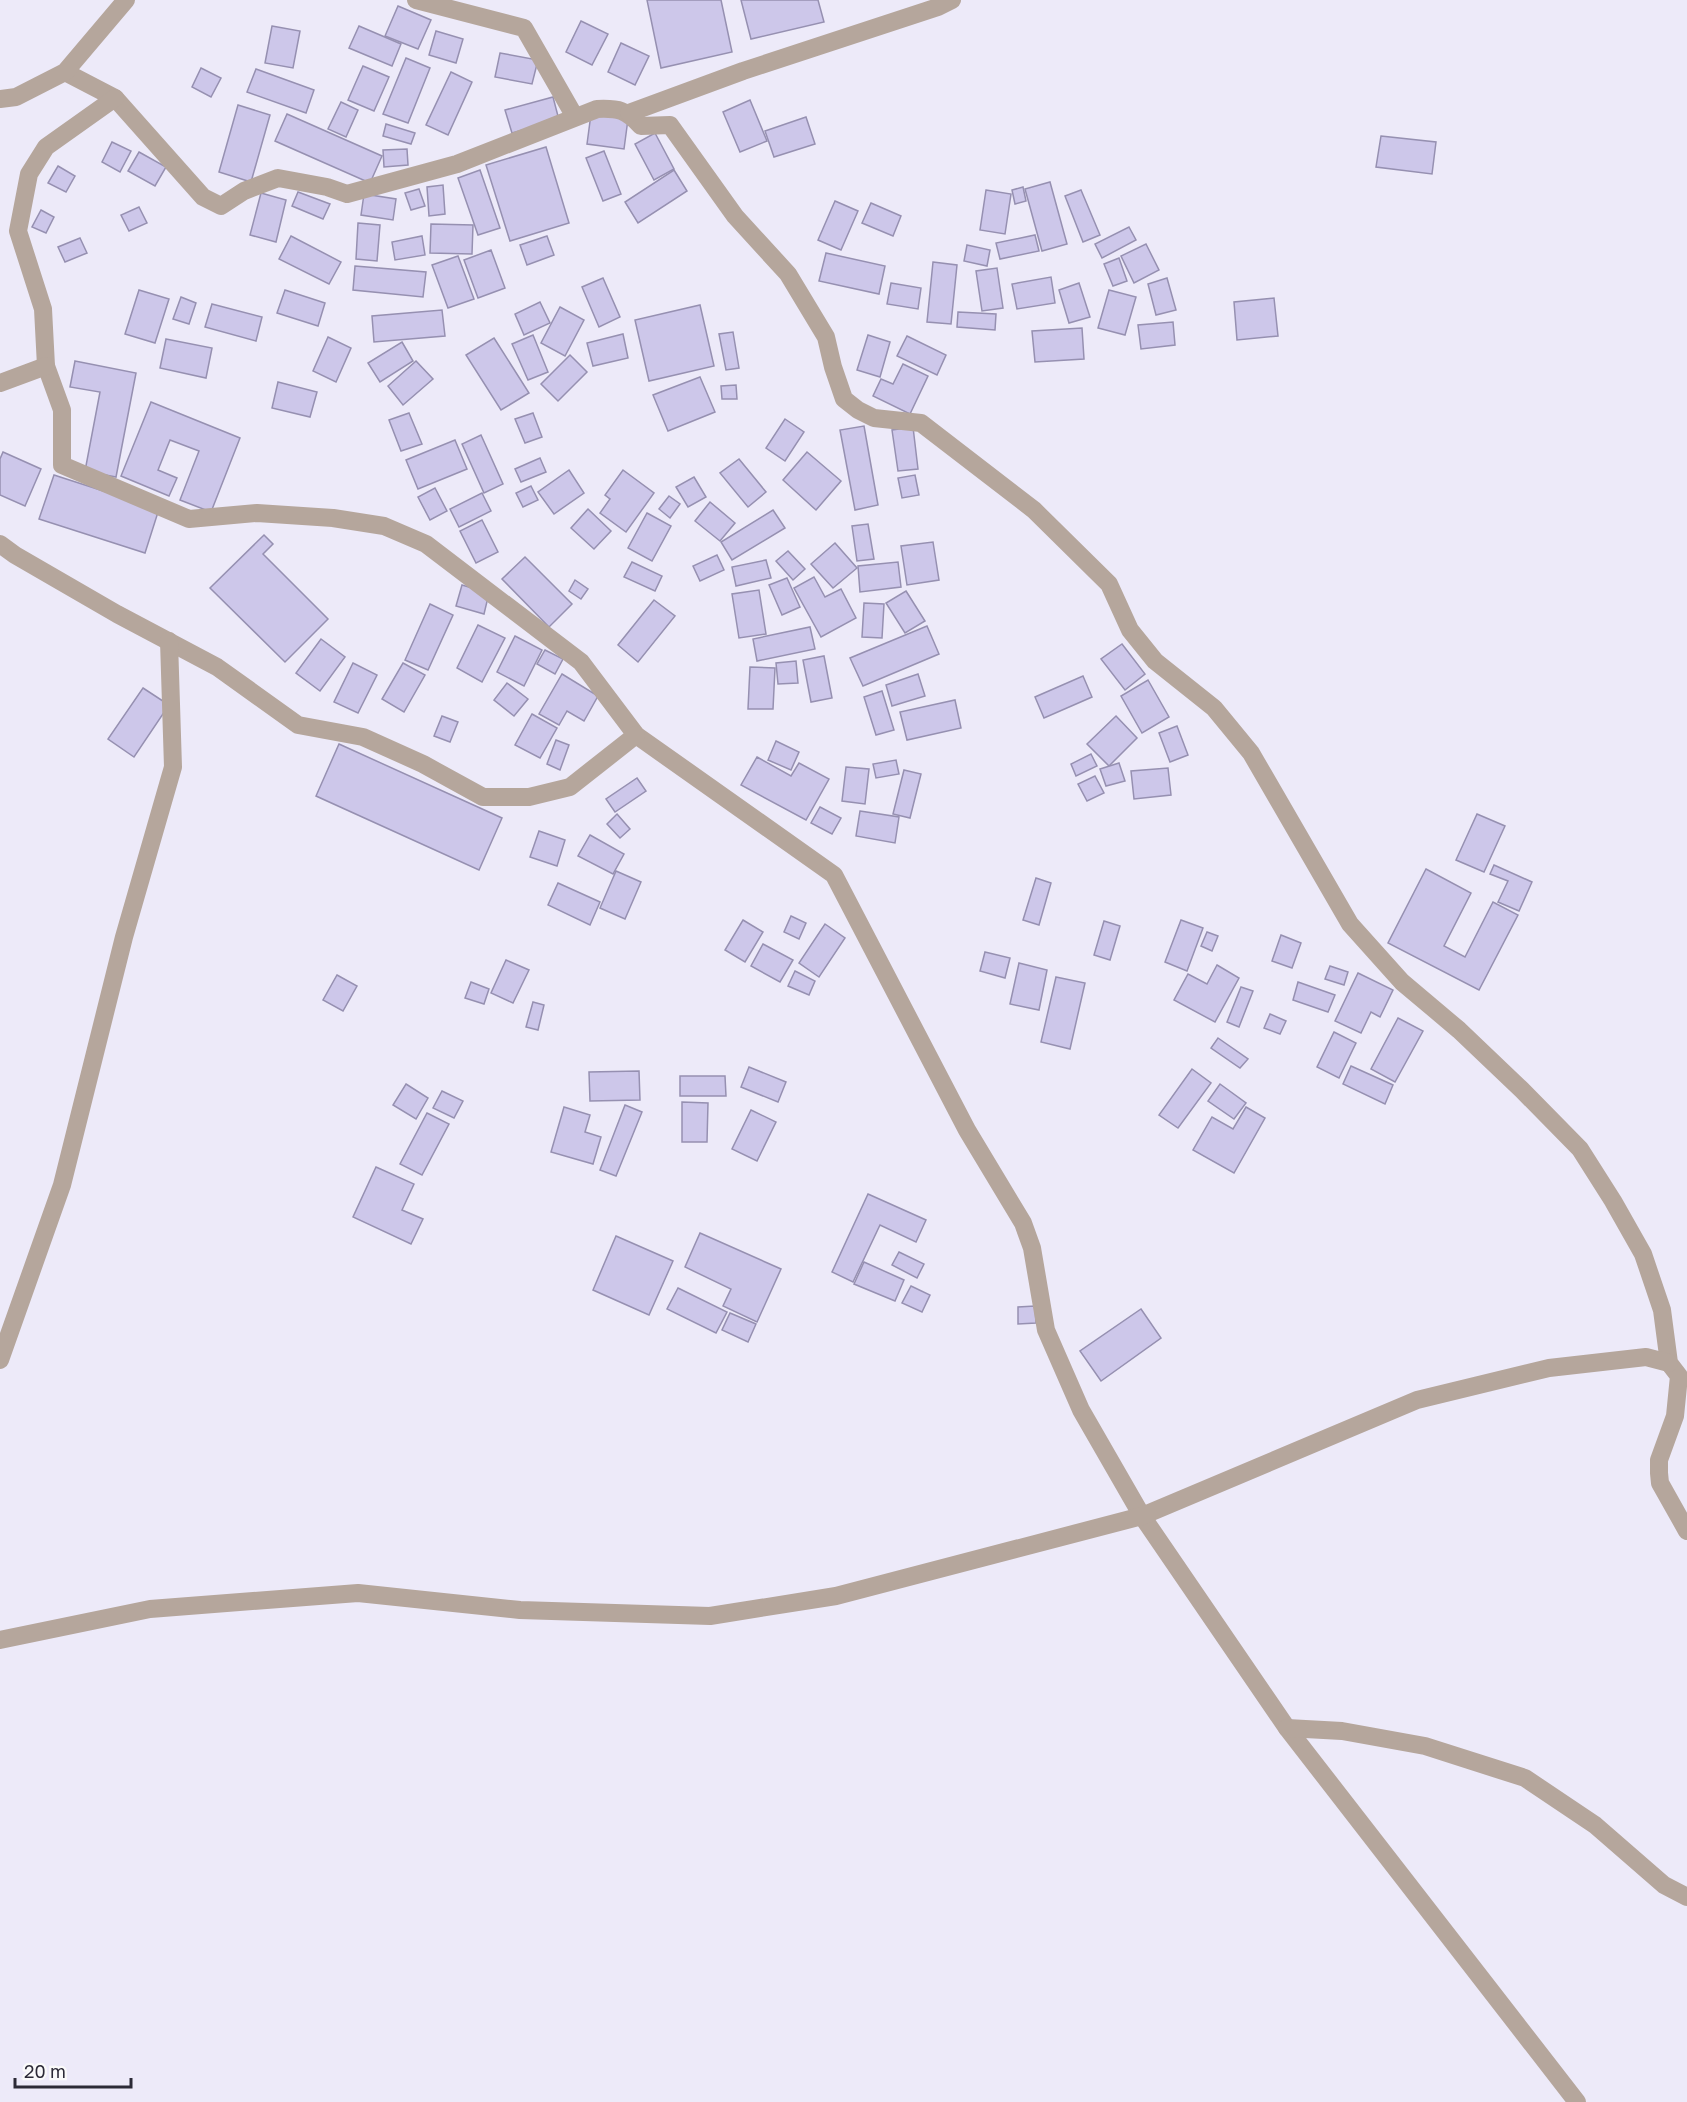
<svg xmlns="http://www.w3.org/2000/svg" width="1687" height="2102" font-family="'Golos Text',sans-serif">
<style>
.building{fill:#cdc7ea;stroke:#9690b1;stroke-width:1.5}
.lines{fill:none;stroke-linecap:round;stroke-linejoin:round}
.minor{stroke:#b5a69c;stroke-width:18}
</style>
<rect width="100%" height="100%" fill="#edeaf9"/>
<!-- building -->
<g class="building">
<polygon points="647,0 721,0 732,52 661,68"/>
<polygon points="741,0 818,0 824,22 751,39"/>
<polygon points="398,6 431,20 418,49 385,36"/>
<polygon points="581,21 608,34 592,65 566,52"/>
<polygon points="272,26 300,31 293,68 265,63"/>
<polygon points="359,26 401,44 392,66 349,48"/>
<polygon points="436,31 463,39 456,63 429,55"/>
<polygon points="621,43 649,56 635,85 608,72"/>
<polygon points="500,53 538,60 532,84 495,77"/>
<polygon points="406,58 430,68 408,123 383,114"/>
<polygon points="363,66 389,77 374,111 348,100"/>
<polygon points="201,68 221,78 211,97 192,87"/>
<polygon points="256,69 314,90 306,113 247,92"/>
<polygon points="451,72 472,82 448,135 426,125"/>
<polygon points="553,97 559,120 512,133 505,110"/>
<polygon points="750,100 767,141 740,152 723,112"/>
<polygon points="341,102 358,110 346,137 328,129"/>
<polygon points="238,105 270,115 251,182 219,172"/>
<polygon points="287,114 382,156 370,183 275,141"/>
<polygon points="591,114 628,119 624,149 587,144"/>
<polygon points="806,117 815,144 774,157 765,131"/>
<polygon points="386,124 415,133 411,144 383,136"/>
<polygon points="655,133 674,169 654,180 635,144"/>
<polygon points="1381,136 1436,142 1432,174 1376,167"/>
<polygon points="112,142 131,151 120,172 102,162"/>
<polygon points="546,147 569,223 510,241 486,165"/>
<polygon points="407,149 408,165 384,167 383,150"/>
<polygon points="604,151 621,194 603,201 586,158"/>
<polygon points="139,152 166,167 155,186 128,171"/>
<polygon points="58,166 75,176 66,192 48,183"/>
<polygon points="480,170 500,228 478,235 458,178"/>
<polygon points="674,170 687,191 638,223 625,202"/>
<polygon points="1050,182 1067,244 1042,251 1025,189"/>
<polygon points="443,185 445,214 429,216 427,187"/>
<polygon points="1023,187 1026,201 1015,204 1012,190"/>
<polygon points="419,189 425,206 411,210 405,193"/>
<polygon points="986,190 1011,194 1005,234 980,230"/>
<polygon points="1081,190 1100,235 1083,242 1065,196"/>
<polygon points="298,192 330,204 323,219 292,206"/>
<polygon points="261,193 286,200 276,242 250,235"/>
<polygon points="364,194 396,199 393,220 361,215"/>
<polygon points="835,201 858,211 841,250 818,240"/>
<polygon points="871,203 901,216 893,236 862,223"/>
<polygon points="139,207 147,223 129,231 121,215"/>
<polygon points="41,210 54,217 46,233 32,227"/>
<polygon points="358,223 380,225 377,261 356,259"/>
<polygon points="431,224 473,225 472,254 430,253"/>
<polygon points="1129,227 1136,240 1102,258 1095,244"/>
<polygon points="1035,235 1039,251 1000,259 996,243"/>
<polygon points="291,236 341,262 329,284 279,259"/>
<polygon points="422,236 425,255 395,260 392,242"/>
<polygon points="547,236 554,255 527,265 520,245"/>
<polygon points="80,238 87,253 65,262 58,247"/>
<polygon points="1146,244 1159,270 1134,283 1121,256"/>
<polygon points="967,245 990,250 987,266 964,261"/>
<polygon points="491,250 505,288 478,298 464,260"/>
<polygon points="826,253 885,266 879,294 819,281"/>
<polygon points="458,256 474,299 448,308 432,265"/>
<polygon points="1119,258 1127,281 1113,286 1104,264"/>
<polygon points="933,262 957,265 951,324 927,322"/>
<polygon points="355,266 426,272 423,297 353,290"/>
<polygon points="997,268 1003,308 982,311 976,271"/>
<polygon points="1051,277 1055,303 1017,309 1012,284"/>
<polygon points="603,278 620,317 599,327 582,287"/>
<polygon points="1167,278 1176,310 1156,315 1148,284"/>
<polygon points="891,283 921,288 918,309 887,304"/>
<polygon points="1079,283 1090,317 1069,323 1059,290"/>
<polygon points="139,290 169,299 155,343 125,334"/>
<polygon points="285,290 325,303 318,326 277,313"/>
<polygon points="1109,290 1136,297 1125,335 1098,328"/>
<polygon points="181,297 196,303 189,324 173,319"/>
<polygon points="1274,298 1278,336 1237,340 1234,302"/>
<polygon points="540,302 550,323 524,335 515,314"/>
<polygon points="212,304 262,317 256,341 205,327"/>
<polygon points="700,305 714,366 649,381 635,320"/>
<polygon points="560,307 584,320 565,356 541,343"/>
<polygon points="442,310 445,336 374,342 372,316"/>
<polygon points="958,312 996,314 995,330 957,327"/>
<polygon points="1173,322 1175,345 1141,349 1138,325"/>
<polygon points="1082,328 1084,359 1035,362 1032,331"/>
<polygon points="733,332 739,368 726,370 719,334"/>
<polygon points="623,334 628,358 593,366 587,343"/>
<polygon points="533,335 548,372 528,380 512,344"/>
<polygon points="868,335 890,342 880,377 857,370"/>
<polygon points="907,336 946,355 937,375 897,356"/>
<polygon points="328,337 351,348 336,382 313,371"/>
<polygon points="494,338 529,393 501,410 466,355"/>
<polygon points="166,339 212,348 206,378 160,368"/>
<polygon points="402,342 413,361 380,382 368,363"/>
<polygon points="570,355 587,372 558,401 541,384"/>
<polygon points="75,361 136,373 116,477 85,471 100,392 70,387"/>
<polygon points="416,361 433,379 403,405 388,386"/>
<polygon points="903,364 928,376 910,414 873,396 881,379 893,384"/>
<polygon points="700,377 715,412 668,431 653,395"/>
<polygon points="278,382 317,392 310,417 272,408"/>
<polygon points="736,385 737,399 722,399 721,386"/>
<polygon points="151,402 240,438 211,512 180,500 199,451 170,440 158,470 177,478 169,496 121,476"/>
<polygon points="409,413 422,444 401,451 389,420"/>
<polygon points="533,413 542,437 525,443 515,419"/>
<polygon points="785,419 804,432 785,461 766,448"/>
<polygon points="864,426 878,505 855,510 840,430"/>
<polygon points="913,427 918,469 898,471 892,430"/>
<polygon points="481,435 503,484 484,493 462,444"/>
<polygon points="455,440 467,469 418,489 406,460"/>
<polygon points="3,452 41,469 25,506 0,495 0,459"/>
<polygon points="807,452 841,481 816,510 783,480"/>
<polygon points="540,458 546,472 521,482 515,469"/>
<polygon points="739,459 766,492 748,507 720,473"/>
<polygon points="569,470 584,493 554,514 538,492"/>
<polygon points="623,470 654,493 626,532 600,513 610,499 605,495"/>
<polygon points="54,475 159,509 145,553 39,519"/>
<polygon points="915,475 919,495 902,498 898,478"/>
<polygon points="694,477 706,497 688,507 676,487"/>
<polygon points="531,486 538,500 523,507 516,493"/>
<polygon points="435,488 447,511 430,520 418,497"/>
<polygon points="482,493 491,511 459,527 450,509"/>
<polygon points="669,496 680,504 670,518 659,509"/>
<polygon points="710,502 735,523 720,541 695,521"/>
<polygon points="588,509 611,531 594,549 571,528"/>
<polygon points="773,510 785,528 732,560 721,542"/>
<polygon points="647,513 671,526 652,561 628,548"/>
<polygon points="482,520 498,552 476,563 460,531"/>
<polygon points="868,524 874,559 857,561 852,526"/>
<polygon points="264,535 273,544 263,554 328,619 285,662 210,588"/>
<polygon points="933,542 939,580 907,585 901,546"/>
<polygon points="835,543 857,568 833,588 811,564"/>
<polygon points="788,551 805,569 793,580 776,561"/>
<polygon points="717,555 724,570 700,581 693,566"/>
<polygon points="525,557 572,604 549,627 502,579"/>
<polygon points="766,560 771,578 736,586 732,567"/>
<polygon points="632,562 662,576 655,591 624,577"/>
<polygon points="898,562 901,587 860,592 858,566"/>
<polygon points="814,577 825,597 841,589 856,618 821,637 794,588"/>
<polygon points="787,578 800,607 782,615 769,585"/>
<polygon points="575,580 588,589 581,599 569,591"/>
<polygon points="462,585 489,593 484,614 456,606"/>
<polygon points="759,590 766,634 739,638 732,594"/>
<polygon points="906,591 925,621 905,633 886,603"/>
<polygon points="654,600 675,616 638,662 618,645"/>
<polygon points="864,603 884,604 882,638 862,637"/>
<polygon points="430,604 453,615 428,670 405,660"/>
<polygon points="478,625 505,638 482,682 457,668"/>
<polygon points="927,626 939,654 863,686 850,658"/>
<polygon points="810,627 815,649 757,661 753,639"/>
<polygon points="515,636 542,650 524,686 497,672"/>
<polygon points="321,639 345,657 320,691 296,673"/>
<polygon points="1122,644 1145,674 1125,690 1101,659"/>
<polygon points="545,650 563,659 555,674 537,664"/>
<polygon points="824,656 832,698 811,702 803,660"/>
<polygon points="796,661 798,683 778,684 776,663"/>
<polygon points="353,663 377,675 358,713 334,702"/>
<polygon points="403,663 425,675 404,712 382,699"/>
<polygon points="750,667 775,668 773,709 748,709"/>
<polygon points="562,674 598,696 584,721 567,711 559,725 539,714"/>
<polygon points="918,674 925,696 892,706 886,685"/>
<polygon points="1083,676 1092,697 1044,718 1035,697"/>
<polygon points="1148,680 1169,717 1142,733 1121,696"/>
<polygon points="507,683 528,699 514,716 494,700"/>
<polygon points="143,688 169,705 134,757 108,739"/>
<polygon points="882,691 894,730 876,735 864,697"/>
<polygon points="955,700 961,728 907,740 900,712"/>
<polygon points="532,714 557,728 540,758 515,745"/>
<polygon points="442,716 458,722 450,742 434,736"/>
<polygon points="1116,716 1137,738 1109,766 1087,744"/>
<polygon points="1177,726 1188,755 1170,762 1159,733"/>
<polygon points="556,740 569,745 560,770 547,764"/>
<polygon points="776,741 799,752 791,770 768,760"/>
<polygon points="339,744 502,818 479,870 316,796"/>
<polygon points="1091,754 1097,766 1076,776 1071,764"/>
<polygon points="757,757 791,776 799,763 829,779 806,820 741,785"/>
<polygon points="896,760 899,774 876,778 873,764"/>
<polygon points="1119,763 1125,781 1106,786 1100,769"/>
<polygon points="846,767 869,769 865,804 842,801"/>
<polygon points="1168,768 1171,795 1134,799 1131,771"/>
<polygon points="904,770 921,774 910,818 893,814"/>
<polygon points="1095,776 1104,793 1087,801 1078,784"/>
<polygon points="637,778 646,791 615,812 606,799"/>
<polygon points="820,807 841,818 832,834 811,823"/>
<polygon points="860,811 899,817 895,843 856,836"/>
<polygon points="617,814 630,829 620,838 607,824"/>
<polygon points="1477,814 1505,826 1484,872 1456,860"/>
<polygon points="539,831 565,840 557,866 530,857"/>
<polygon points="590,835 624,854 613,874 578,856"/>
<polygon points="1494,865 1532,882 1519,911 1498,902 1508,881 1490,874"/>
<polygon points="1426,869 1471,893 1444,946 1465,957 1493,902 1518,915 1479,990 1388,943"/>
<polygon points="616,871 641,882 625,919 600,908"/>
<polygon points="1036,878 1051,883 1039,925 1023,920"/>
<polygon points="558,883 600,902 590,925 548,905"/>
<polygon points="791,916 806,923 799,939 784,932"/>
<polygon points="743,920 763,932 745,962 725,950"/>
<polygon points="1181,920 1203,928 1187,971 1165,962"/>
<polygon points="1104,921 1120,926 1110,960 1094,955"/>
<polygon points="825,924 845,938 819,977 799,963"/>
<polygon points="1207,932 1218,936 1212,951 1201,946"/>
<polygon points="1281,935 1301,943 1292,968 1272,961"/>
<polygon points="763,944 793,960 780,982 751,966"/>
<polygon points="985,952 1010,958 1005,978 980,971"/>
<polygon points="506,960 529,970 513,1003 491,993"/>
<polygon points="1019,963 1047,970 1039,1010 1010,1004"/>
<polygon points="1217,965 1239,978 1215,1022 1174,1000 1188,974 1207,984"/>
<polygon points="1330,966 1348,972 1344,985 1325,979"/>
<polygon points="795,971 815,981 809,995 788,986"/>
<polygon points="1358,973 1393,990 1380,1017 1371,1012 1361,1033 1335,1021"/>
<polygon points="337,975 357,986 343,1011 323,1000"/>
<polygon points="1056,977 1085,983 1070,1049 1041,1042"/>
<polygon points="471,982 489,989 484,1004 465,998"/>
<polygon points="1298,982 1335,995 1328,1012 1293,1000"/>
<polygon points="1241,987 1253,991 1239,1027 1227,1022"/>
<polygon points="533,1002 544,1005 538,1030 526,1027"/>
<polygon points="1270,1014 1286,1021 1280,1034 1264,1028"/>
<polygon points="1398,1018 1423,1031 1395,1082 1371,1069"/>
<polygon points="1334,1032 1356,1043 1339,1078 1317,1067"/>
<polygon points="1218,1038 1248,1059 1240,1068 1211,1048"/>
<polygon points="1351,1066 1393,1085 1385,1104 1343,1084"/>
<polygon points="749,1067 786,1082 778,1102 741,1087"/>
<polygon points="1192,1069 1211,1083 1178,1128 1159,1115"/>
<polygon points="639,1071 640,1100 590,1101 589,1072"/>
<polygon points="680,1076 725,1076 726,1096 680,1096"/>
<polygon points="406,1084 428,1098 416,1119 393,1105"/>
<polygon points="1220,1084 1246,1103 1234,1119 1208,1101"/>
<polygon points="442,1091 463,1101 454,1118 433,1108"/>
<polygon points="682,1102 708,1103 707,1142 682,1142"/>
<polygon points="625,1105 642,1112 616,1176 600,1170"/>
<polygon points="564,1107 590,1115 585,1132 601,1137 593,1164 551,1152"/>
<polygon points="1246,1107 1265,1118 1234,1173 1193,1150 1212,1117 1233,1129"/>
<polygon points="751,1110 776,1122 757,1161 732,1149"/>
<polygon points="427,1113 449,1124 422,1175 400,1164"/>
<polygon points="376,1167 414,1184 402,1210 423,1219 411,1244 353,1217"/>
<polygon points="868,1194 926,1220 916,1242 880,1225 853,1282 832,1272"/>
<polygon points="700,1233 781,1269 757,1322 723,1306 731,1289 685,1267"/>
<polygon points="616,1236 673,1261 649,1315 593,1290"/>
<polygon points="899,1252 924,1264 917,1278 892,1265"/>
<polygon points="864,1262 904,1280 895,1301 854,1284"/>
<polygon points="911,1286 930,1295 922,1312 902,1303"/>
<polygon points="678,1288 727,1312 716,1333 667,1309"/>
<polygon points="1035,1306 1036,1323 1018,1324 1018,1307"/>
<polygon points="1141,1309 1161,1338 1101,1381 1080,1351"/>
<polygon points="730,1313 756,1324 748,1342 722,1330"/>
</g>
<g class="lines">
<!-- minor -->
<g class="minor">
<polyline points="416,0 524,28 575,117"/>
<path d="M65,72L115,98L203,197L221,206L244,191L278,178L327,187L347,194L457,164L597,109C619,108 626,110 641,126L670,125L735,216L788,274L826,337L833,367L844,399L858,410L874,418L921,423L1034,510L1109,584L1130,630L1155,661L1214,708L1251,753L1350,924L1402,982L1459,1030L1522,1090L1580,1149L1613,1201L1643,1254L1662,1310L1669,1363L1679,1376L1675,1416L1659,1460V1473L1660,1483L1687,1531"/>
<polyline points="115,98 46,147 29,174 18,231 43,309 46,366 62,410 62,465 189,519 257,513 333,518 384,526 426,544 581,662 636,735 834,875 967,1130 1023,1223 1032,1248 1046,1330 1081,1410 1142,1516 1287,1728 1577,2102"/>
<polyline points="0,99 16,97 65,72 126,0"/>
<polyline points="629,113 743,71 938,7 952,0"/>
<polyline points="0,383 46,366"/>
<polyline points="0,544 15,555 117,614 217,667 298,725 363,737 423,764 483,797 529,797 570,787 636,735"/>
<polyline points="0,1360 62,1185 124,937 173,767 169,641"/>
<polyline points="0,1640 150,1609 358,1593 520,1610 710,1616 836,1596 1142,1516 1417,1400 1549,1368 1646,1357 1669,1363"/>
<polyline points="1287,1728 1342,1731 1425,1746 1525,1778 1595,1825 1664,1885 1687,1897"/>
</g>
</g>
<!-- scale -->
<path d="M15 2078v9h116v-9" fill="none" stroke="#2c2a37" stroke-width="3"/>
<text x="24" y="2078" font-size="18" fill="#2c2a37" stroke="#fafafa" stroke-width="4.5" paint-order="stroke">20 m</text>
</svg>
